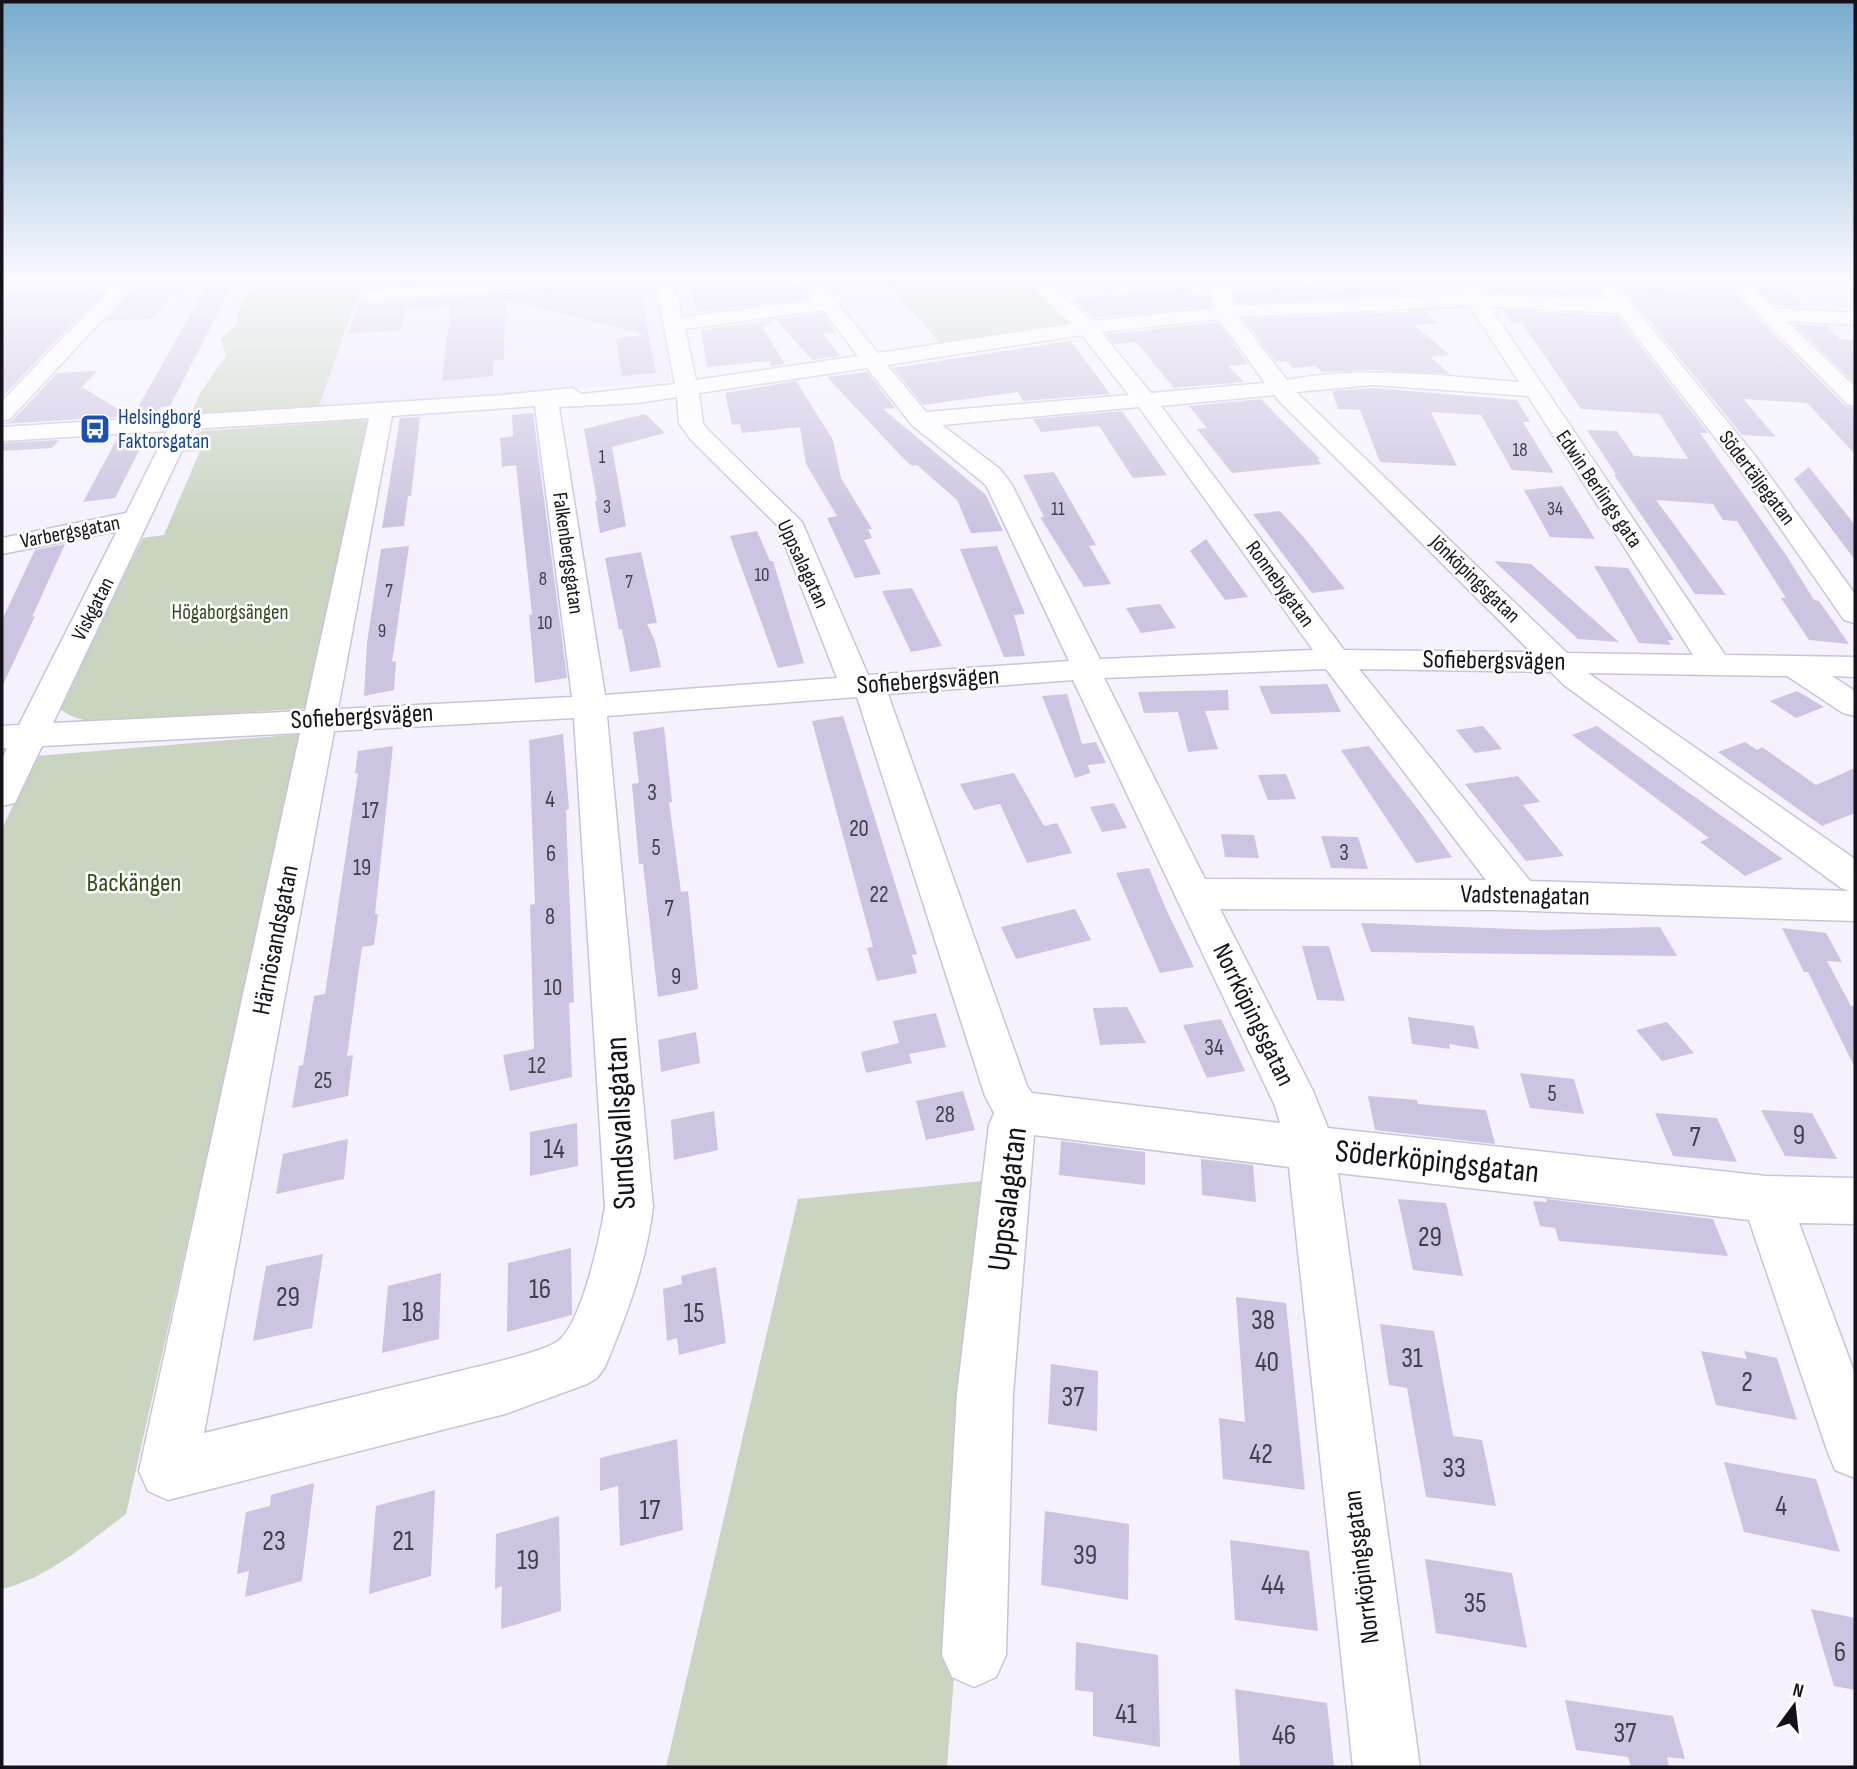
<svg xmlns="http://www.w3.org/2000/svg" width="1857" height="1769" font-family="'Sofia Sans Condensed',sans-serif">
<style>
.built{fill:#ede7fd}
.green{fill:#c9d5c1}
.building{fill:#ccc4e0}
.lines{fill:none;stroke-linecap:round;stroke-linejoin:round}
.minor-casing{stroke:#c9c2dd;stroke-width:3}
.minor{fill:#fff;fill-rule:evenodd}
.labels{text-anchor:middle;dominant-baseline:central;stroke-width:5;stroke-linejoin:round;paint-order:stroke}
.far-number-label{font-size:19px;fill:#423e4c}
.far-transit-label{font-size:21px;fill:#164399;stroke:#fff;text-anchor:start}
.far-street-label{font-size:21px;fill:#14111b;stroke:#fff}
.far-park-label{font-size:21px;fill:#324b1b;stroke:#fff}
.number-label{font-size:23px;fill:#423e4c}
.street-label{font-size:26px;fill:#14111b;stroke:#fff}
.park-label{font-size:26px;fill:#324b1b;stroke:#fff}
.near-number-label{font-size:28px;fill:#423e4c}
.near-street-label{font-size:32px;fill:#14111b;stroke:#fff}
</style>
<rect width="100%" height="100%" fill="#f5f2fe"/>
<!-- built -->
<polygon class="built" points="578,280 658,280 671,382 319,406 356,300"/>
<!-- green -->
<g class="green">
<polygon points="253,280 363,280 319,406 191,414 200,393 226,356 221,339 239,322 236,315 255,283"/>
<polygon points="884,280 1025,280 1071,324 1068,327 942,345"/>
<path d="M360,420L371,421L315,708L93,722C79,719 68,717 57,706L143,538L164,535L200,451L182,452L190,436L203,431Z"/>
<path d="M302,734L126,1514C88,1542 49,1578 2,1589V829L36,756Z"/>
<polygon points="993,1180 947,1767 666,1767 798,1199"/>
</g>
<!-- building -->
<g class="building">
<polygon points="235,280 170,406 161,407 157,415 133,416 209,282"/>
<polygon points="387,280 465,280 385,286"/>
<polygon points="621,280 638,280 656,373 622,376 616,338 645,335 505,299 504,360 493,361 493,376 442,381 451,305 406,309 401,330 348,334 358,302 367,305 553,289 559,285"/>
<polygon points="689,280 784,280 785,288 801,286 809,298 697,312"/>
<polygon points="1680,280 1723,282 1845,406 1855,408 1855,454 1807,403 1743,399 1776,437 1742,435 1622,287 1690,291"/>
<polygon points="1747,280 1778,280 1807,307 1775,305"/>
<polygon points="149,284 182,284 151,319 105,321 135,288"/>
<polygon points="1566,285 1596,286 1602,297 1491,292 1488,288 1570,291"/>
<polygon points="1321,286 1326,291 1395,286 1406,295 1236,303 1235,292"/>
<polygon points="1189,288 1196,295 1209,294 1211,306 1093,318 1073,299"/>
<polygon points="106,290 23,375 2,397 2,302 11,294"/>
<polygon points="1503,310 1617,316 1708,433 1700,433 1786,555 1814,600 1819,601 1849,644 1809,640 1781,598 1786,598 1737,521 1723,520 1713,504 1656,500 1726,595 1695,594 1614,475 1616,474 1587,430 1617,431 1634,456 1688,459 1660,414 1581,409 1521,322 1511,322"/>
<polygon points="1425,311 1439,324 1414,325 1450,355 1430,357 1450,374 1374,370 1322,372 1316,366 1293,368 1286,361 1276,362 1243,319"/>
<polygon points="822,313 836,332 823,334 840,356 812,360 775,319 763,328 785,364 771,366 770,361 707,367 701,330"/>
<polygon points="1218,322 1248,364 1228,366 1244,382 1174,388 1136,342 1114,344 1106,334"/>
<polygon points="1794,324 1826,326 1840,339 1855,340 1855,384"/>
<polygon points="1071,341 1110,394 1023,401 1018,392 923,405 893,368"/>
<polygon points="97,371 82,387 129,416 2,424 12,421 57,373"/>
<polygon points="867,372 895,408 883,409 986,495 1003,531 971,533 957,500 917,465 912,466 903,458 827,377"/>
<polygon points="796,381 833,440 841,478 872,529 868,529 872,538 864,540 881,574 855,578 827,518 837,516 806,464 800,427 742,433 740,424 732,425 725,393"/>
<polygon points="1373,388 1517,400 1530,422 1523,422 1554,473 1512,470 1481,415 1431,412 1457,466 1380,462 1360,410 1338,409 1332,391"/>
<polygon points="1261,399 1320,459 1317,459 1322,464 1232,473 1197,429 1207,428 1189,406"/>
<polygon points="1122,411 1167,475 1133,478 1099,426 1041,432 1033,419"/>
<polygon points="533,413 567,678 535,683 529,615 532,614 516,465 502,467 500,438 513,436 512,415"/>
<polygon points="645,414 665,433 612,447 626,526 600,533 595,501 597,501 584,429"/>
<polygon points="420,417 411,496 408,496 404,526 382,528 400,418"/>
<polygon points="147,435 115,498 83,502 118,437"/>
<polygon points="59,440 52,448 2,451 2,443"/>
<polygon points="1809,467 1855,525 1855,560 1794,479"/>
<polygon points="1054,472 1096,545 1089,546 1111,584 1084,587 1040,517 1044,517 1023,475"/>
<polygon points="1562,486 1568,495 1595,539 1550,537 1524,490"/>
<polygon points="1280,511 1306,540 1345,589 1312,593 1253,514"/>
<polygon points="757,531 770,561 773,561 804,663 778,668 730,536"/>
<polygon points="1206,539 1248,597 1225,600 1190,551"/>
<polygon points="65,544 32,617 35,616 2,687 2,620 35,550"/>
<polygon points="409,546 392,662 396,661 394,690 364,696 367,643 381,549"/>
<polygon points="997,546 1025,614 1014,615 1025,656 1004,657 960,549"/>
<polygon points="641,552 657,623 647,624 655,641 661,667 630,672 622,629 619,630 605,558"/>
<polygon points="1494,561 1531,564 1619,642 1578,639"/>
<polygon points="1594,566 1628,568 1674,640 1668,640 1671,645 1639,643"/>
<polygon points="912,588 942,646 911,652 882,591"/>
<polygon points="1160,604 1176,628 1141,633 1126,608"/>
<polygon points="1327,684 1341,712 1271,714 1259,686"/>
<polygon points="1228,690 1229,710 1205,711 1218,749 1188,752 1178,712 1144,713 1138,692"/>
<polygon points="1797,691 1824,707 1796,718 1770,701"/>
<polygon points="1067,694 1082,744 1096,742 1106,763 1088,765 1090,773 1075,778 1042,696"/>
<polygon points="843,716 917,954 912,955 917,973 877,981 867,948 873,947 812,721"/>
<polygon points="1483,726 1502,749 1475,753 1456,730"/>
<polygon points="1597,726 1658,771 1783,859 1745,876 1700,842 1709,838 1572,735"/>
<polygon points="664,727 672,802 669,802 681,892 688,891 698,989 658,997 643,864 639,864 632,784 639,783 633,732"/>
<polygon points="563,734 569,809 566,810 568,864 574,1002 569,1003 572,1077 510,1091 503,1055 534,1049 530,905 535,904 529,740"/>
<polygon points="1745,742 1757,750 1762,747 1816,785 1855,768 1855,813 1822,826 1718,752"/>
<polygon points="393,746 375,914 378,914 374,945 362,947 347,1056 353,1055 348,1096 292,1108 299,1066 303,1065 314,996 325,994 358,773 355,774 358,751"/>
<polygon points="1369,746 1423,816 1452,857 1416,863 1341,750"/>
<polygon points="1014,773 1044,826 1057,823 1072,853 1027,863 1000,804 974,810 960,784"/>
<polygon points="1286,774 1296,799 1268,800 1258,775"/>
<polygon points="1518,776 1540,802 1523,805 1564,856 1526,861 1465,784"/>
<polygon points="1114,803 1127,828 1102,832 1090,807"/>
<polygon points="1221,834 1254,835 1259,858 1225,857"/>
<polygon points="1321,836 1358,837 1368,869 1331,868"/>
<polygon points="1149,868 1166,909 1194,967 1160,973 1116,873"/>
<polygon points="1075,909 1091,940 1016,959 1001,927"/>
<polygon points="1361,923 1541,930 1660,927 1677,956 1371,952"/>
<polygon points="1782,928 1826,933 1842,962 1827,961 1851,1006 1855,1006 1855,1068 1808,972 1804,972"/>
<polygon points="1302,946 1329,946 1345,1001 1317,1000"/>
<polygon points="1127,1007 1146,1043 1100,1045 1093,1008"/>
<polygon points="936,1013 946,1047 909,1054 912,1063 866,1073 861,1052 899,1043 893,1021"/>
<polygon points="1408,1017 1474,1026 1479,1049 1449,1044 1450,1049 1412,1044"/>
<polygon points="1221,1019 1245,1071 1207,1078 1183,1025"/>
<polygon points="1667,1022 1694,1053 1662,1061 1636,1030"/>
<polygon points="696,1032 700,1063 661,1072 658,1040"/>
<polygon points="1520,1073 1574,1079 1584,1114 1530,1108"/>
<polygon points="963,1091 975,1130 926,1140 916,1101"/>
<polygon points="1368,1096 1417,1100 1418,1104 1486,1110 1495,1144 1375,1130"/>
<polygon points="1761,1110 1812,1113 1837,1159 1785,1156"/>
<polygon points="714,1111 718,1150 674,1160 671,1120"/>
<polygon points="1655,1113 1717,1118 1737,1162 1673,1156"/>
<polygon points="577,1123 578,1166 530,1176 530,1132"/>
<polygon points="348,1139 344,1179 276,1194 283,1154"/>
<polygon points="1061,1141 1145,1152 1145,1185 1059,1175"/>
<polygon points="1201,1159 1253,1165 1256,1202 1202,1195"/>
<polygon points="1398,1199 1446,1203 1463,1276 1413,1270"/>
<polygon points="1546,1199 1713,1219 1728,1256 1559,1241 1555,1228 1540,1226 1533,1201 1547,1202"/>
<polygon points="571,1248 572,1315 507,1332 508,1263"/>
<polygon points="323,1254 312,1328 253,1341 266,1266"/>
<polygon points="716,1267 726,1343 679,1355 677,1338 667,1341 663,1289 682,1284 681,1276"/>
<polygon points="441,1273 439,1339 382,1353 388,1286"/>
<polygon points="1236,1297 1286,1303 1305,1490 1223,1479 1219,1418 1245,1422"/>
<polygon points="1380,1324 1434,1331 1453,1436 1482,1440 1496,1506 1426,1497 1407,1388 1389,1385"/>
<polygon points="1701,1351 1747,1359 1744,1351 1777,1358 1797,1420 1716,1405"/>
<polygon points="1051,1364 1098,1371 1097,1431 1048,1424"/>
<polygon points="677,1439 683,1530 620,1546 618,1486 600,1491 600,1458"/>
<polygon points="1724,1462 1816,1479 1840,1552 1744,1532"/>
<polygon points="314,1483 302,1581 245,1597 249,1571 237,1574 246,1512 270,1506 271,1495"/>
<polygon points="435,1490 431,1576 369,1594 376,1506"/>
<polygon points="1045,1511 1129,1524 1128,1600 1041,1585"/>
<polygon points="559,1516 561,1611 501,1629 502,1586 495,1589 496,1534"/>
<polygon points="1230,1540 1309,1551 1318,1631 1235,1620"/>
<polygon points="1425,1559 1512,1573 1527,1648 1436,1633"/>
<polygon points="1811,1609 1855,1618 1855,1690 1834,1686"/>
<polygon points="1076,1642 1158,1655 1160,1747 1093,1736 1093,1692 1075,1690"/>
<polygon points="1235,1689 1327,1703 1334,1767 1240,1767"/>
<polygon points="1565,1700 1673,1716 1685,1759 1667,1757 1669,1767 1631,1767 1628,1757 1576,1750"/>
</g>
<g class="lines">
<!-- minor casing -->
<g class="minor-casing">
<g id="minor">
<polygon points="2,280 148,280 146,284 134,286 10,419 2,421 2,401 112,287 2,292"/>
<polygon points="492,280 562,280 553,286 367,302 357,296 367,290"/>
<path d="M655,280H673L682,317L814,300L800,280H819L878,353L1071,324L1024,280H1044L1092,321L1214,308L1211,296L1214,280H1232L1233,306L1463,295L1456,285L1465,280L1473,281L1482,294L1608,300L1598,287L1601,283H1615L1756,457L1855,594V623L1844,620L1738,467L1618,313L1490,307L1725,655L1855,657V677L1832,676L1855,691V716L1843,713L1787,676L1588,673L1855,859V921L1498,910L1220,909L1313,1091L1328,1128L1766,1176L1855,1178V1224L1799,1223L1855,1374V1478L1835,1470L1827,1450L1749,1220L1338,1173L1420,1767H1353L1289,1167L1034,1135L1013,1394L1006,1655L996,1677L974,1687L952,1677L942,1655L957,1394L989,1125L994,1113L985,1096L857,697L607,716L653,1207C646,1264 627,1314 605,1367L597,1378L587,1384L505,1414L168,1500L148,1491L139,1471L300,733L42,746L15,803L2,806V759L7,748H2V726L19,725L117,531L2,554V538L126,513L167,431L2,441V427L504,395L572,388L582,394L675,384ZM1470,306L1519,382C1441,376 1364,365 1287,380L1238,317ZM823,310L858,356L696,380L685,329ZM1219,319L1265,383L1151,393L1101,332ZM1082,335L1129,395L926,412L887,365ZM867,368L912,425L986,485L1069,661L868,675L802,522L708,430L703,423L699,393ZM1373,385L1528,396L1693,655L1567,653L1296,392ZM1275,395L1278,400L1531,652L1344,650L1161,406ZM677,397L679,423L691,440L777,525L837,678L605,695L559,407L637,403ZM535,406L572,697L338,709L392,416ZM1139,407L1313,650L1100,659L1012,485L1000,469L942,425ZM369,418L305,711L53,723L192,429ZM1326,669L1486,880L1205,879L1104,678ZM1359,669L1551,672L1564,685L1841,888L1850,891L1530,881ZM1073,680L1275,1106L1280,1123L1032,1093L1027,1086L888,694ZM574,718L605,1207C600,1237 582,1323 558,1341C541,1353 479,1366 456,1372C372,1392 288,1413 204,1433L334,731Z"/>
<polygon points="1725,280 1744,280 1774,308 1855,313 1855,325 1787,321 1855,387 1855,406 1847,404"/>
</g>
</g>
<!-- minor -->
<use href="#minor" class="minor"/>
</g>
<!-- sky -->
<linearGradient id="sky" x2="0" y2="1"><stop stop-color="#78accd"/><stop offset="0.53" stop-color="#faf9ff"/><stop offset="1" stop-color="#faf9ff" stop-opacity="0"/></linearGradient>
<rect width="1857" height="527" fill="url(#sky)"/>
<!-- icons -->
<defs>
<g id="bus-square" transform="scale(1.575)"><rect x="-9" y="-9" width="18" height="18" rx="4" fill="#1a4fb4" stroke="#fff"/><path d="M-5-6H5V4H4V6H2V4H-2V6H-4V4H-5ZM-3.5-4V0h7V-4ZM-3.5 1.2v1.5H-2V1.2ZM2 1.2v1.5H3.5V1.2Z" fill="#fff"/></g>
</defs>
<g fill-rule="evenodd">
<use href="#bus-square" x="95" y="429"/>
</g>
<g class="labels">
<!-- far-number labels -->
<g class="far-number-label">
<text x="1520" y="450">18</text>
<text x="602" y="457">1</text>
<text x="607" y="507">3</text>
<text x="1058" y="509">11</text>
<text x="1555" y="509">34</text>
<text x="762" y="575">10</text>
<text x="543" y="579">8</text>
<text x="629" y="582">7</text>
<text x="389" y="591">7</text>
<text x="545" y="623">10</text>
<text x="382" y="631">9</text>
</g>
<!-- far-transit labels -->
<g class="far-transit-label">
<text x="118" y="417">Helsingborg<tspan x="118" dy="24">Faktorsgatan</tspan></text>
</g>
<!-- far-street labels -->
<g class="far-street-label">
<text transform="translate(1757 478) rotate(53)">Södertäljegatan</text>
<text transform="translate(1599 489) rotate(56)">Edwin Berlings gata</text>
<text transform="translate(70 532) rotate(-11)">Varbergsgatan</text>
<text transform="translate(568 553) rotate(82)">Falkenbergsgatan</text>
<text transform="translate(803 564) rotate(65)">Uppsalagatan</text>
<text transform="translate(1475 579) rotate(44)">Jönköpingsgatan</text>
<text transform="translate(1280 584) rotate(54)">Ronnebygatan</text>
<text transform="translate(93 609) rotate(-63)">Viskgatan</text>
</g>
<!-- far-park labels -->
<g class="far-park-label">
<text x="230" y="612">Högaborgsängen</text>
</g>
<!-- number labels -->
<g class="number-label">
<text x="652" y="793">3</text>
<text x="550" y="800">4</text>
<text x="370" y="811">17</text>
<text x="859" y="829">20</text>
<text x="656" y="848">5</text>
<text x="1344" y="853">3</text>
<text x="551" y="854">6</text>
<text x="362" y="868">19</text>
<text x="879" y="895">22</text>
<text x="669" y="909">7</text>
<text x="550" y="917">8</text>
<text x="676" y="977">9</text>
<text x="553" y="988">10</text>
<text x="1214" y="1048">34</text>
<text x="537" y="1066">12</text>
<text x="323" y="1081">25</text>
<text x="1552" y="1094">5</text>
<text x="945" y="1115">28</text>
</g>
<!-- street labels -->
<g class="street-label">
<text transform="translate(1494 661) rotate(1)">Sofiebergsvägen</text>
<text transform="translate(928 681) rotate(-4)">Sofiebergsvägen</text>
<text transform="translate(362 717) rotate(-3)">Sofiebergsvägen</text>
<text transform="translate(1525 896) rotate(1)">Vadstenagatan</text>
<text transform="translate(276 940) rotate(-79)">Härnösandsgatan</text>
<text transform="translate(1253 1015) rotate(64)">Norrköpingsgatan</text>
<text transform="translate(1362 1567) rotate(-97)">Norrköpingsgatan</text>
</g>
<!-- park labels -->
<g class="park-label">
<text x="134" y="883">Backängen</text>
</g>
<!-- near-number labels -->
<g class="near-number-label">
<text x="1799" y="1135">9</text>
<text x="1695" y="1137">7</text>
<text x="554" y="1149">14</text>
<text x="1430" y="1237">29</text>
<text x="540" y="1289">16</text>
<text x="288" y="1297">29</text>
<text x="413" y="1312">18</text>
<text x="694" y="1313">15</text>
<text x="1263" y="1320">38</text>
<text x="1412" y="1358">31</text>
<text x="1267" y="1362">40</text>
<text x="1747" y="1382">2</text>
<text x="1073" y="1397">37</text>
<text x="1261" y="1454">42</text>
<text x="1454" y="1468">33</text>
<text x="1781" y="1506">4</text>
<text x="650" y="1510">17</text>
<text x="274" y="1541">23</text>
<text x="403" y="1541">21</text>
<text x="1085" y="1555">39</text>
<text x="528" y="1560">19</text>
<text x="1273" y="1585">44</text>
<text x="1475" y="1603">35</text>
<text x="1840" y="1652">6</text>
<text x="1126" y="1714">41</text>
<text x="1625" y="1733">37</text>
<text x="1284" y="1735">46</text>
</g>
<!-- near-street labels -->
<g class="near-street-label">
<text transform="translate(621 1123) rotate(-93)">Sundsvallsgatan</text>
<text transform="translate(1437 1162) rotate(6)">Söderköpingsgatan</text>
<text transform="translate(1008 1199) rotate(-83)">Uppsalagatan</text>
</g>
</g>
<!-- border -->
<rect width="1857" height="1769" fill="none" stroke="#14111b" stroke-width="7"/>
<!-- north arrow -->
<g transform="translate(1794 1706) rotate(15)" stroke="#ffffff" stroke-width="5" paint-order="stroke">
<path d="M0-5L12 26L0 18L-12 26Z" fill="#14111b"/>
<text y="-10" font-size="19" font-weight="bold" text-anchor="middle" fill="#14111b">N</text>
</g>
</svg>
